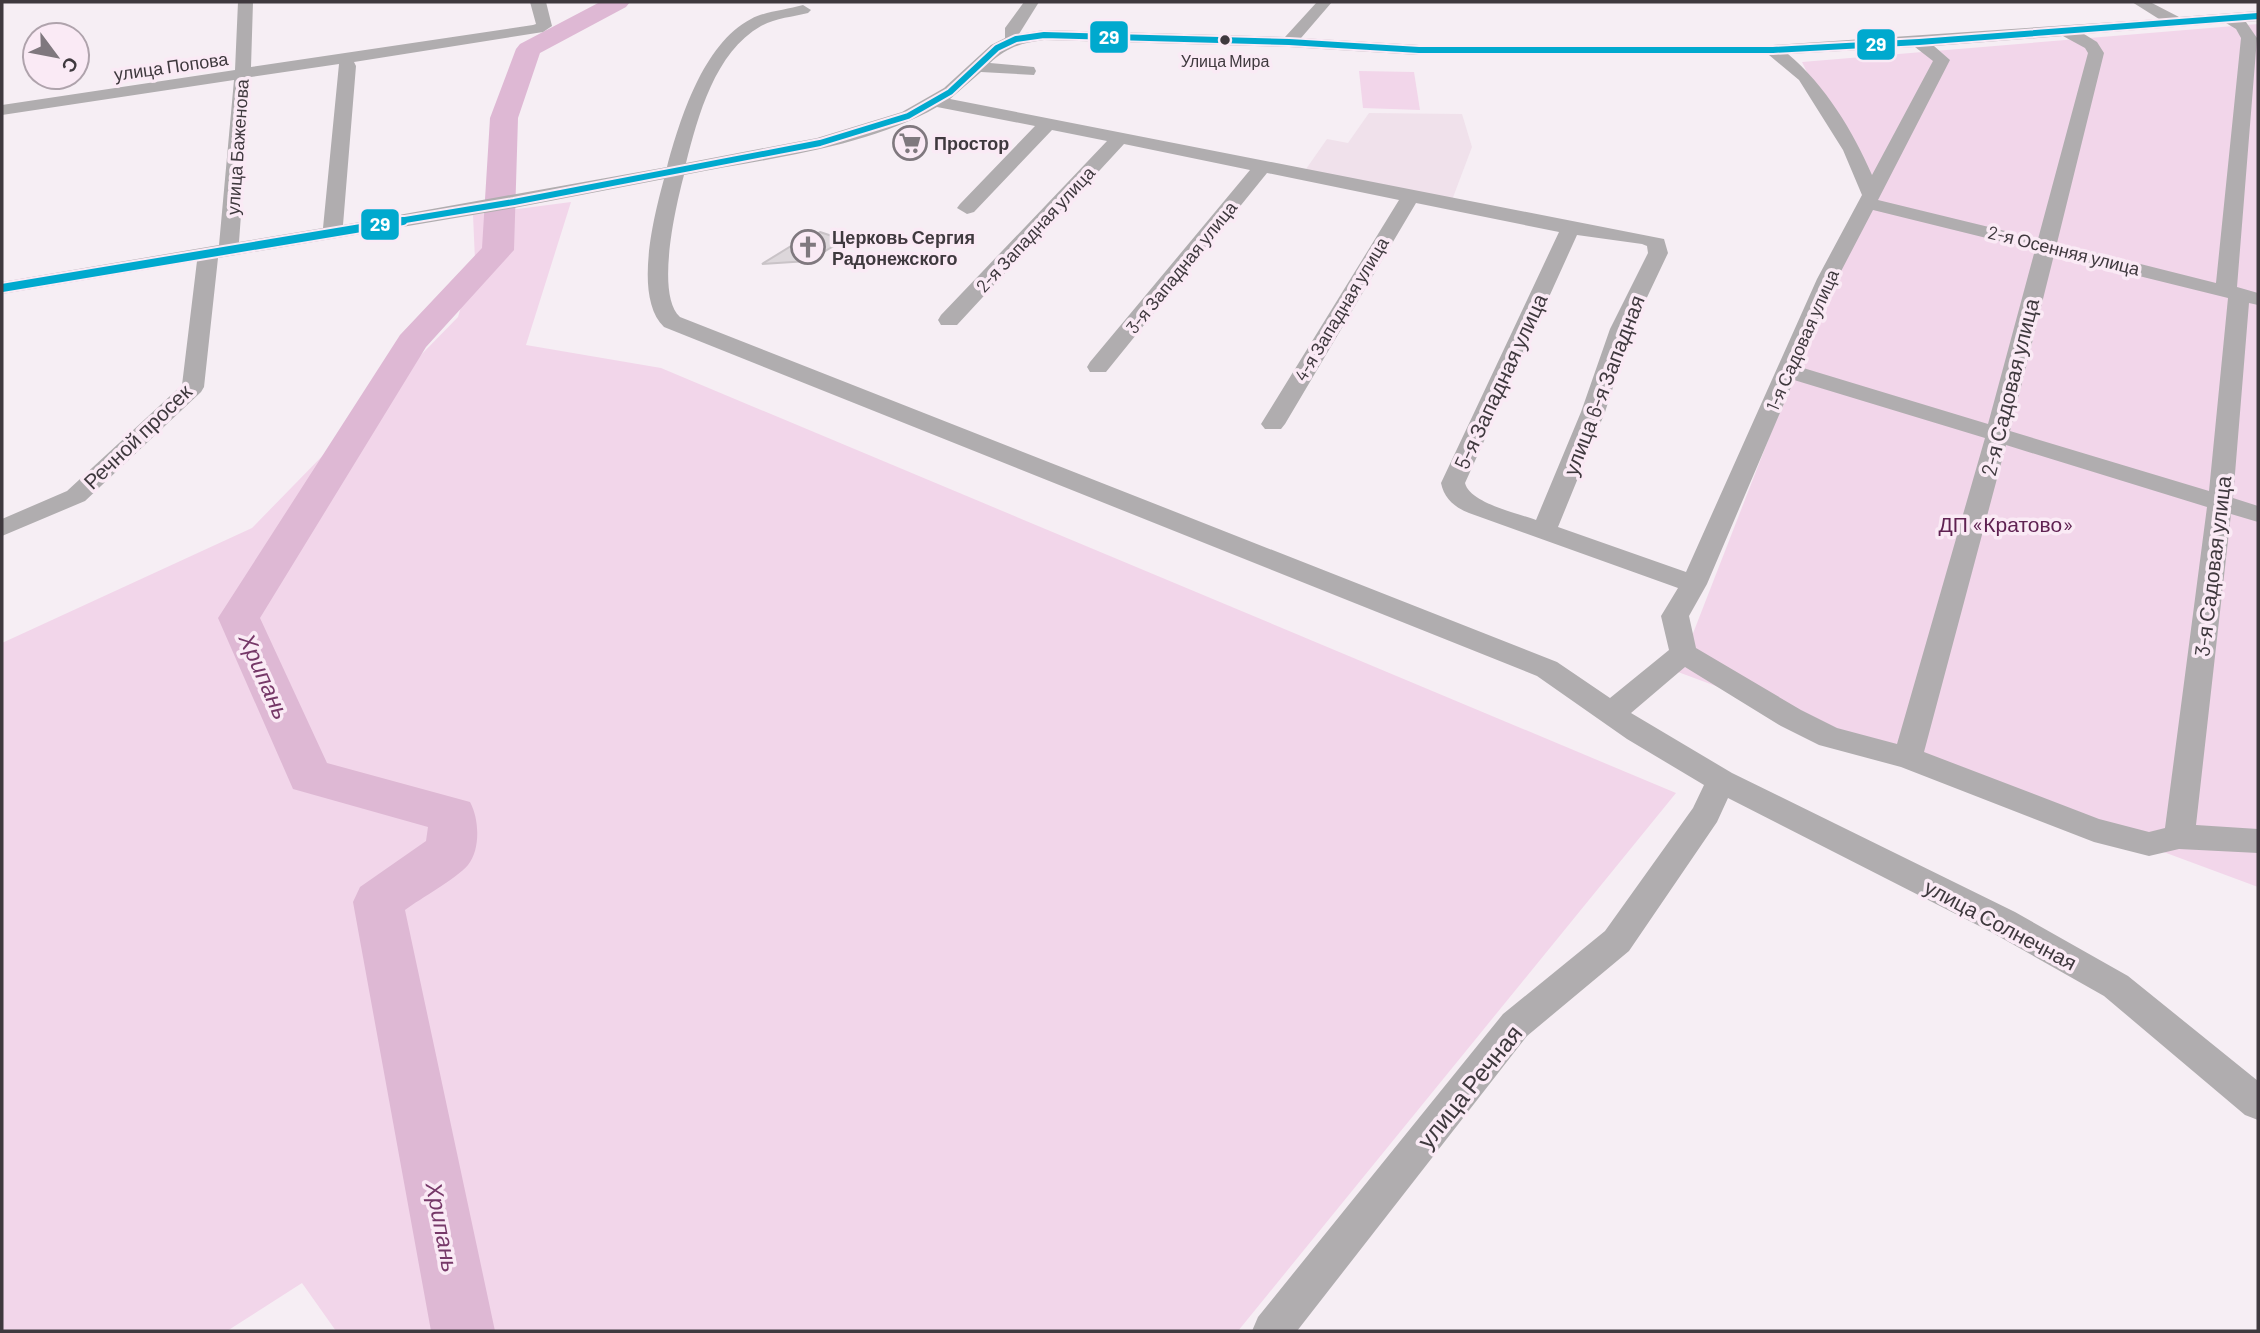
<svg xmlns="http://www.w3.org/2000/svg" width="2260" height="1333" font-family="Barlow,sans-serif">
<style>
.built{fill:#f0e1eb}
.green{fill:#f2d6ea}
.lines{fill:none;stroke-linecap:round;stroke-linejoin:round}
.river{fill:#deb8d4;fill-rule:evenodd}
.building{fill:#ddd7db;stroke:#c9c3c7;stroke-width:2}
.minor{fill:#b0adaf;fill-rule:evenodd}
.bus-1-far1-casing{stroke:#faeaf5;stroke-width:10}
.bus-1-casing{stroke:#faeaf5;stroke-width:12}
.bus-1-far1{stroke:#00a9ce;stroke-width:6}
.bus-1{stroke:#00a9ce;stroke-width:8}
.bus-dot{fill:#3f393e;stroke:#faeaf5;stroke-width:2.5}
.labels{text-anchor:middle;dominant-baseline:central;stroke-width:7;stroke-linejoin:round;paint-order:stroke}
.far-bus-label{font-size:16px;fill:#3f393e;stroke:#faeaf5}
.far-street-label{font-size:18px;fill:#3f393e;stroke:#faeaf5}
.far-poi-label{font-size:18px;font-weight:bold;fill:#3f393e;stroke:#faeaf5;text-anchor:start}
.street-label{font-size:21px;fill:#3f393e;stroke:#faeaf5}
.park-label{font-size:21px;fill:#5f2252;stroke:#faeaf5}
.water-label{font-size:23px;font-style:italic;fill:#763868;stroke:#faeaf5}
.near-street-label{font-size:24px;fill:#3f393e;stroke:#faeaf5}
.line-badge{stroke:#faeaf5;stroke-width:2.5}
.badge-label{font-size:19px;text-anchor:middle;font-weight:bold;fill:#fff}
</style>
<rect width="100%" height="100%" fill="#f6eef4"/>
<!-- built -->
<polygon class="built" points="1369,113 1462,114 1472,147 1452,200 1304,172 1327,139 1348,143"/>
<!-- green -->
<g class="green">
<polygon points="2258,24 2258,887 1678,672 1865,191 1802,62"/>
<polygon points="1359,71 1414,72 1420,110 1363,108"/>
<polygon points="571,202 526,345 661,368 1676,793 1238,1331 336,1331 302,1283 227,1331 2,1331 2,643 252,528 458,317 475,260 473,215"/>
</g>
<g class="lines">
<!-- river -->
<path class="river" d="M600,2H630L626,7L540,53L518,118L514,250L426,347L260,618L327,763L470,802C479,818 481,849 468,865C456,879 421,898 405,910L495,1331H431L353,902L360,887L426,841L428,827L293,789L218,618L400,335L482,248L490,118L516,49L520,44Z"/>
</g>
<!-- building -->
<polygon class="building" points="820,232 844,240 808,261 762,264 804,238 808,239"/>
<g class="lines">
<!-- minor -->
<path class="minor" d="M238,2H253L251,67L533,25L536,24L530,2H546L552,26L543,32L354,62L356,66L343,225L667,167C680,119 703,44 751,19C766,11 786,10 803,5L811,10L808,13C793,17 775,18 761,26C715,52 698,116 686,163L817,138L902,112L944,88L991,45L1005,38V28L1024,2H1039L1019,34L1044,30L1285,37L1317,2H1332L1301,38L1419,45H1773L2159,19L2132,2H2150L2179,17L2258,11V21L2246,22L2257,38L2237,287L2258,293V305L2249,303L2233,498L2258,506V522L2231,514L2196,825L2258,829V853L2179,849L2149,856L2094,842L1901,767L1819,745L1781,726L1685,667L1631,713L1732,773L2015,912L2128,976L2258,1081V1120L2245,1115L2104,996L1991,932L1728,798L1717,822L1629,951L1527,1036L1297,1331H1252L1258,1317L1503,1014L1605,931L1693,808L1704,785L1627,739L1537,676L664,327C633,297 654,216 664,179L514,208L218,258L204,387L201,392L85,501L2,536V519L67,491L182,385L197,261L2,294V282L219,245L234,80L2,115V105L235,70ZM2226,23L2236,29L2241,38L2216,283L2057,243L2104,53L2097,42L2084,34ZM2063,36L2085,48L2088,53L2038,239L1878,200L1950,60L1934,46ZM1044,40L1289,47L1419,55H1769L1799,80L1843,150L1862,195L1817,279L1686,572L1558,527L1605,412L1632,329L1668,253L1664,239L950,99L981,72L1034,75L1036,71L1034,67L990,63C1007,47 1021,43 1044,40ZM1915,47L1933,61L1872,175C1853,131 1825,85 1788,54ZM339,64L323,228L239,242L251,77ZM937,107L1035,126L960,204L957,208L967,214L974,212L1052,130L1107,141L941,315L938,320L941,325H957L1124,144L1250,170L1090,362L1087,367L1090,372H1106L1267,173L1399,200L1261,424L1265,429H1281L1285,424L1416,203L1559,232L1441,483C1444,498 1454,507 1469,513L1678,588L1661,616L1669,650L1610,698L1557,662L680,317C655,295 676,205 684,175C764,159 866,148 937,107ZM1873,210L2035,250L1988,424L1800,367L1837,279ZM1577,235L1642,244L1647,246L1648,253L1610,329L1581,412L1536,520C1517,513 1470,503 1465,483ZM2054,255L2228,298L2209,491L2010,431ZM1794,380L1985,438L1897,744L1837,728L1801,710L1696,648L1689,616L1707,584ZM2006,445L2207,507L2165,828L2149,832L2099,819L1924,752Z"/>
<!-- bus-1-far1 casing -->
<g class="bus-1-far1-casing">
<polyline id="bus-1-far1" points="393,222 514,202 820,143 908,116 950,92 997,48 1016,39 1044,35 1289,42 1419,50 1773,50 1919,42 2258,16"/>
</g>
<!-- bus-1 casing -->
<g class="bus-1-casing">
<polyline id="bus-1" points="2,288 403,221"/>
</g>
<!-- bus-1-far1 -->
<use href="#bus-1-far1" class="bus-1-far1"/>
<!-- bus-1 -->
<use href="#bus-1" class="bus-1"/>
</g>
<!-- icons -->
<defs>
<g id="supermarket-ring" transform="scale(1.75)"><circle r="9.5" fill="#faeaf5" stroke="#7f787e" stroke-width="1.5"/><path d="M-6-5.5h2.5l.6 2H6L4.5 2H-2.5L-4.4-4H-6ZM-1.5 3.2a1.3 1.3 0 1 0 .1 0ZM3 3.2a1.3 1.3 0 1 0 .1 0Z" fill="#7f787e"/></g>
<g id="church-ring" transform="scale(1.75)"><circle r="9.5" fill="#faeaf5" stroke="#7f787e" stroke-width="1.5"/><path d="M-1.2-6h2.4v3.5h3.3v2.4h-3.3V6h-2.4V-.1h-3.3v-2.4h3.3Z" fill="#7f787e"/></g>
</defs>
<g fill-rule="evenodd">
<use href="#supermarket-ring" x="910" y="143"/>
<use href="#church-ring" x="808" y="247"/>
</g>
<!-- markers -->
<circle class="bus-dot" cx="1225" cy="40" r="6"/>
<g class="labels">
<!-- far-bus labels -->
<g class="far-bus-label">
<text x="1225" y="60">Улица Мира</text>
</g>
<!-- far-street labels -->
<g class="far-street-label">
<text transform="translate(171 66) rotate(-8)">улица Попова</text>
<text transform="translate(237 147) rotate(-86)">улица Баженова</text>
<text transform="translate(1035 229) rotate(-47)">2-я Западная улица</text>
<text transform="translate(2064 250) rotate(14)">2-я Осенняя улица</text>
<text transform="translate(1181 267) rotate(-51)">3-я Западная улица</text>
<text transform="translate(1341 309) rotate(-59)">4-я Западная улица</text>
<text transform="translate(1802 340) rotate(-66)">1-я Садовая улица</text>
</g>
<!-- far-poi labels -->
<g class="far-poi-label">
<text x="934" y="143">Простор</text>
<text x="832" y="237">Церковь Сергия<tspan x="832" dy="21">Радонежского</tspan></text>
</g>
<!-- street labels -->
<g class="street-label">
<text transform="translate(1500 381) rotate(-65)">5-я Западная улица</text>
<text transform="translate(1603 385) rotate(-69)">улица 6-я Западная</text>
<text transform="translate(2009 387) rotate(-76)">2-я Садовая улица</text>
<text transform="translate(137 436) rotate(-44)">Речной просек</text>
<text transform="translate(2212 566) rotate(-83)">3-я Садовая улица</text>
<text transform="translate(2001 924) rotate(28)">улица Солнечная</text>
</g>
<!-- park labels -->
<g class="park-label">
<text x="2006" y="523">ДП «Кратово»</text>
</g>
<!-- water labels -->
<g class="water-label">
<text transform="translate(265 676) rotate(66)">Хрипань</text>
<text transform="translate(443 1227) rotate(79)">Хрипань</text>
</g>
<!-- near-street labels -->
<g class="near-street-label">
<text transform="translate(1469 1086) rotate(-51)">улица Речная</text>
</g>
</g>
<g class="line-badge">
<rect x="1089" y="20" width="40" height="34" rx="7" fill="#00a9ce"/>
<rect x="1856" y="28" width="40" height="33" rx="7" fill="#00a9ce"/>
<rect x="360" y="208" width="40" height="33" rx="7" fill="#00a9ce"/>
</g>
<g class="badge-label">
<text x="1109" y="44">29</text>
<text x="1876" y="51">29</text>
<text x="380" y="231">29</text>
</g>
<!-- border -->
<rect width="2260" height="1333" fill="none" stroke="#3f393e" stroke-width="7"/>
<!-- north arrow -->
<g transform="translate(56 56) rotate(122)"><circle r="33" fill="#faeaf5" stroke="#afa3ac" stroke-width="2"/>
<path d="M0-5L12 26L0 18L-12 26Z" fill="#7f787e"/>
<text y="-10" font-size="19" font-weight="bold" text-anchor="middle" fill="#3f393e">С</text>
</g>
</svg>
